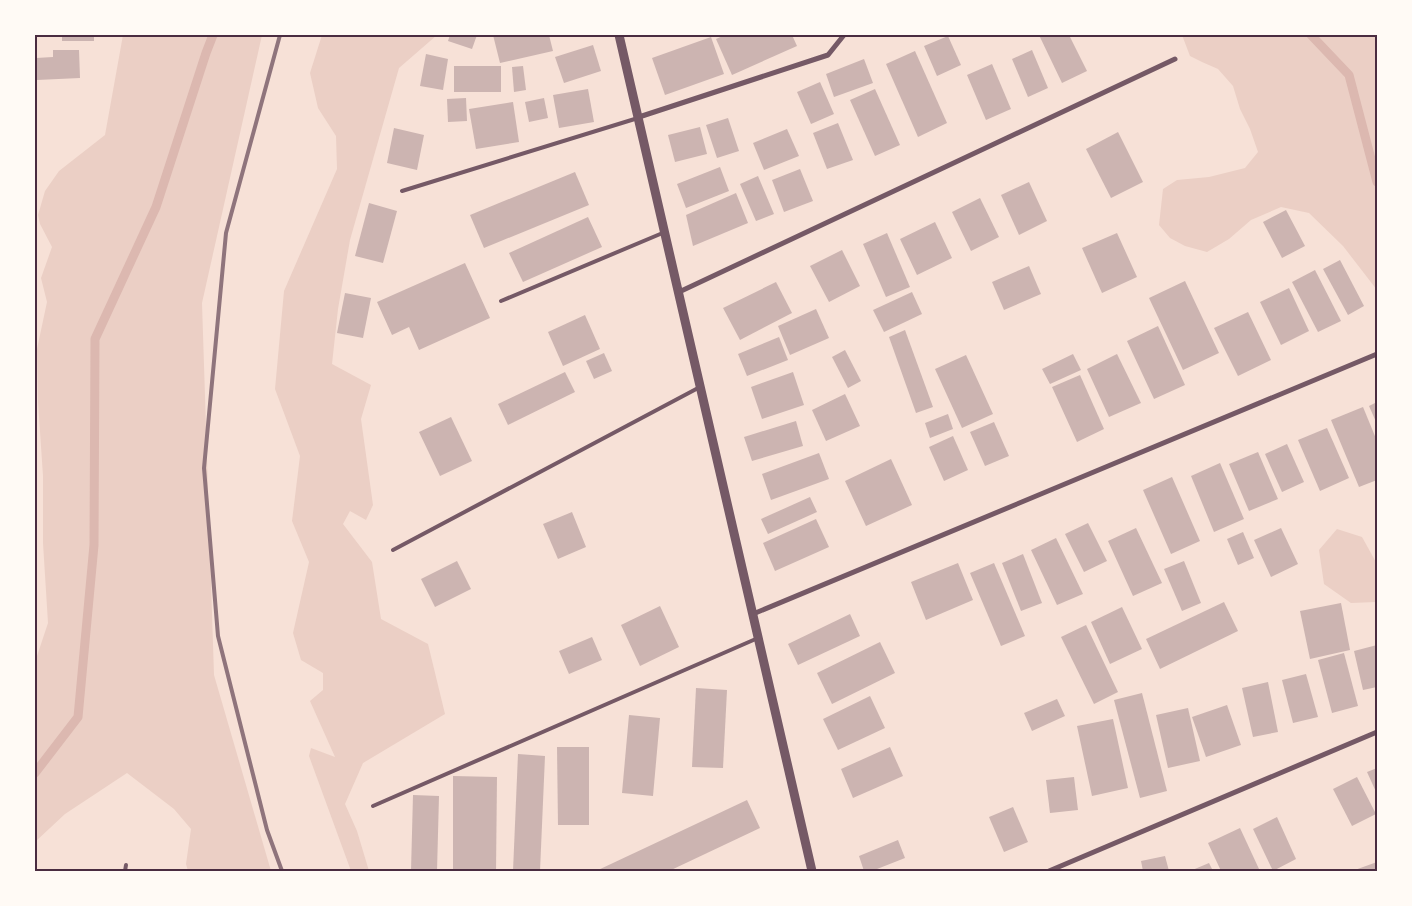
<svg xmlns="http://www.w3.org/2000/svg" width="1412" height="906" font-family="'DejaVu Sans',sans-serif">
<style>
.green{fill:#ebcfc5}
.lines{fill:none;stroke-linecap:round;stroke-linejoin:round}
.stream{stroke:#dcb8b0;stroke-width:9}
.building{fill:#ccb4b1}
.service{stroke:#755966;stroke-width:4}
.minor{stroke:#755966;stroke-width:5}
.tertiary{stroke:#755966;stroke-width:9}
.rail{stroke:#8f747c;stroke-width:4}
.neatline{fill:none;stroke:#4a2c40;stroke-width:2}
</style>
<rect width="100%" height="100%" fill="#f7e1d7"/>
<!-- green -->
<g class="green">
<polygon points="123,35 262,35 202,303 214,675 271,871 188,871 186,864 191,829 174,809 127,773 65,814 35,842 35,662 48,623 43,543 43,476 38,402 37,349 47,302 41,278 52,247 40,224 38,215 45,191 59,171 105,135"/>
<polygon points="322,35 437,35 399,68 350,240 338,309 332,364 371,385 361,419 373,505 366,520 350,511 343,524 372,562 381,619 428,644 445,714 363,763 345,804 357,831 369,871 351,871 309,756 311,748 335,757 310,701 323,690 323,673 301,660 293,633 309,562 292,521 300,456 275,389 284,291 337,169 336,136 318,108 310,73"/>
<polygon points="1182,35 1377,35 1377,290 1343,246 1309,213 1281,207 1251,220 1229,239 1207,252 1185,246 1170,238 1159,225 1163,189 1177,180 1209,177 1245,168 1258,152 1250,129 1240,109 1233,86 1218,69 1202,62 1190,56"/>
<polygon points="1337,529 1362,537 1377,564 1377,605 1376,602 1351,603 1324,584 1319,550"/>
</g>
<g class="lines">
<!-- stream -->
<g class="stream">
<polyline points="1311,35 1349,75 1377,182"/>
<polyline points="35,773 78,717 94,545 95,339 156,207 206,53 213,35"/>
</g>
</g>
<!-- building -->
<g class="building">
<rect x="62" y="35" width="32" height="6"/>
<polygon points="450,35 477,35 472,49 448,41"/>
<polygon points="493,35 549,35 553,51 500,63"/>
<polygon points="725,35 792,35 797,46 732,75 716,39"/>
<polygon points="1039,35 1069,35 1087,71 1062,83"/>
<polygon points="948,36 961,65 937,76 924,46"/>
<polygon points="711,37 724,74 665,95 652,58"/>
<polygon points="593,45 601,71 564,83 555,57"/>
<polygon points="53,50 79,50 80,78 37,80 36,58 53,57"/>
<polygon points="1032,50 1048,88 1028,97 1012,59"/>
<polygon points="915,51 947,123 918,137 886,64"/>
<polygon points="426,54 448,59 443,90 420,86"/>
<polygon points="864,59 873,83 834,97 826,74"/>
<polygon points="992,64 1011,109 986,120 967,75"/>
<rect x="454" y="66" width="47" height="26"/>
<polygon points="523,66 526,90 514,92 512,67"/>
<polygon points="820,82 834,114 811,124 797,92"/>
<polygon points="588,89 594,122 559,128 553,95"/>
<polygon points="875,89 900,145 875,156 850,100"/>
<polygon points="466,98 467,121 448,122 447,99"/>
<polygon points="544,98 548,118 529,122 525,102"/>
<polygon points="513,102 519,142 476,149 469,109"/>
<polygon points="728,118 739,151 717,158 706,125"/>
<polygon points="838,123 853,160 827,169 813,133"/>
<polygon points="700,127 707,154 675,162 668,135"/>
<polygon points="394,128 424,135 417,170 387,163"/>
<polygon points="787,129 799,156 764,170 753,143"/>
<polygon points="1118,132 1143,182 1111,198 1086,149"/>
<polygon points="720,167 729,191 686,208 677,184"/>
<polygon points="800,169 813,201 784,212 772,180"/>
<polygon points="575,172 589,205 484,248 470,215"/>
<polygon points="758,176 774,214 756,221 740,184"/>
<polygon points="1029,182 1047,221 1019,235 1001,195"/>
<polygon points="736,193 748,223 693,246 686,215"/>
<polygon points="980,198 999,237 971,251 952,212"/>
<polygon points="369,203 397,211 383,263 355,256"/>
<polygon points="1286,210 1305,246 1282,258 1263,222"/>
<polygon points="588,217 602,247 523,282 509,253"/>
<polygon points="935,222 952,258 917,275 900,239"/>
<polygon points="887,233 910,287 886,297 863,244"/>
<polygon points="1117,233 1137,277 1102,293 1082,248"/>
<polygon points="842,250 860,286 829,302 810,266"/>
<polygon points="1340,260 1364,306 1348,315 1323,269"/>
<polygon points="465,263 490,318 419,350 409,327 392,335 377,302"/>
<polygon points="1029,266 1041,294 1004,310 992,282"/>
<polygon points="1315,270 1341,321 1318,332 1292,282"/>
<polygon points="1185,281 1219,353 1183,370 1149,298"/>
<polygon points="776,282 792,313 740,340 723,308"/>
<polygon points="1289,288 1309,331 1281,345 1260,302"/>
<polygon points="912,292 922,314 884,332 873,310"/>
<polygon points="345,293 371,298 363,338 337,333"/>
<polygon points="816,309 829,338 790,355 778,326"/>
<polygon points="1248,312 1271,360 1238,376 1214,328"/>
<polygon points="585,315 600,349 563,366 548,332"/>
<polygon points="1158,326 1185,385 1154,399 1127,341"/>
<polygon points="905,330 933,407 916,413 889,337"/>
<polygon points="779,337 788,360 747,376 738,354"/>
<polygon points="845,350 861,381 848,388 832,357"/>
<polygon points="604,353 612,371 594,379 586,361"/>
<polygon points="1073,354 1081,370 1050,384 1042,369"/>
<polygon points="1117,354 1141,403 1109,417 1087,369"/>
<polygon points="966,355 993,414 962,428 935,369"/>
<polygon points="565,372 575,392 508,425 498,404"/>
<polygon points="793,372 804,405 762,419 751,387"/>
<polygon points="1080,375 1104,429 1077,442 1052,387"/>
<polygon points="845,394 860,426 826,441 812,410"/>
<polygon points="1377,402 1377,424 1369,406"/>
<polygon points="1363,407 1377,441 1377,480 1359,487 1331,420"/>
<polygon points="948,414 953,429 930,438 925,423"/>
<polygon points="451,417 472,461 440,476 419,432"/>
<polygon points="796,421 803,446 752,461 744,437"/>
<polygon points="994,422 1009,456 985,466 970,432"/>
<polygon points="1327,428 1349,478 1320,491 1298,440"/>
<polygon points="953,436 968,470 944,481 929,447"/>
<polygon points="1287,444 1304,482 1282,492 1265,454"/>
<polygon points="1258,452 1278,499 1249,511 1229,464"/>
<polygon points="819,453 829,479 771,500 762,474"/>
<polygon points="891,459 912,505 866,526 845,481"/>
<polygon points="1220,463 1244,519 1214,532 1191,476"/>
<polygon points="1172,477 1200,541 1171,554 1143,490"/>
<polygon points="810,497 817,512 768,534 761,519"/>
<polygon points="572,512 586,547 558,559 543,524"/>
<polygon points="816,519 829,547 775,571 763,543"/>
<polygon points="1088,523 1107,561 1084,572 1065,534"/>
<polygon points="1136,528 1162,583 1133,596 1108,541"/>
<polygon points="1281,528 1298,564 1271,577 1254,540"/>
<polygon points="1243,532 1254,558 1238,565 1227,539"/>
<polygon points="1056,538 1083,594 1057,605 1031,550"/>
<polygon points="1023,554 1042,603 1021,611 1002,563"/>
<polygon points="457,561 471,589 435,607 421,579"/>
<polygon points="1184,561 1201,603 1182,611 1164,569"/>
<polygon points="958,563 973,600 926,620 911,582"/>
<polygon points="994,563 1025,636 1001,646 970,573"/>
<polygon points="1224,602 1238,631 1160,669 1146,639"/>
<polygon points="1341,603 1350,650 1310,659 1300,611"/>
<polygon points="660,606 679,647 640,666 621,625"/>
<polygon points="1122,607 1142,649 1110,664 1091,622"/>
<polygon points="850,614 860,636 798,665 788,644"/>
<polygon points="1086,625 1118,692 1094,704 1061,637"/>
<polygon points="592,637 602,660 569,674 559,651"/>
<polygon points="880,642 895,673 832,704 817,673"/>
<polygon points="1377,645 1377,687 1363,690 1354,651"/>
<polygon points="1344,653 1358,706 1332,713 1318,660"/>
<polygon points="1306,674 1318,717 1293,723 1282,680"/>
<polygon points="1268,682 1278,732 1253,737 1242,688"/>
<polygon points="696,688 727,690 723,768 692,767"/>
<polygon points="1142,693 1167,791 1140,798 1114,700"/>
<polygon points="870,696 885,728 838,750 823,719"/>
<polygon points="1057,699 1065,716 1032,731 1024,713"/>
<polygon points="1227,705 1241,745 1206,757 1192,717"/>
<polygon points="1188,708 1200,761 1168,768 1156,715"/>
<polygon points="629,715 660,718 653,796 622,793"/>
<polygon points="1113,719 1128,788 1092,796 1077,726"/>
<polygon points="557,747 589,747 589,825 558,825"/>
<polygon points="890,747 903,776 853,798 841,769"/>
<polygon points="518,754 545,756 540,871 513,871"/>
<polygon points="1377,768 1377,794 1367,772"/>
<polygon points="453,776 497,777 496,871 453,871"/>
<polygon points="1074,777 1078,810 1050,813 1046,780"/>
<polygon points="1357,777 1376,814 1352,826 1333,789"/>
<polygon points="413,795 439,796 437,871 411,871"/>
<polygon points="747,800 760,828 669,871 596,871"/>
<polygon points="1013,807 1028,842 1004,852 989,817"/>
<polygon points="1277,817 1296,859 1273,871 1253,829"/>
<polygon points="1240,828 1259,869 1255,871 1221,871 1208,843"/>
<polygon points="898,840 905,858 872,871 864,871 859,856"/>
<polygon points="1165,856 1169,871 1143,871 1141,861"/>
<polygon points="1377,862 1377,871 1352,871"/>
<polygon points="1209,863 1213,871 1190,871"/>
</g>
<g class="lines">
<!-- service -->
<g class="service">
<polyline points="402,191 638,118"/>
<polyline points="501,301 665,232"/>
<polyline points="393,550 700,387"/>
<polyline points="373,806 758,638"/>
<polyline points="125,871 126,865"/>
</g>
<!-- minor -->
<g class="minor">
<polyline points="639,117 828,55 844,35"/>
<polyline points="679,292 1175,59"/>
<polyline points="753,614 1377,354"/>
<polyline points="1049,871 1377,732"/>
</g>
<!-- tertiary -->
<polyline class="tertiary" points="619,35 812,871"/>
<!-- rail -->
<polyline class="rail" points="280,35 226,233 204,468 218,636 267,830 282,871"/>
</g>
<!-- border -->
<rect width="1412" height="906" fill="none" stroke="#fffaf5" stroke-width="72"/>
<rect x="36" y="36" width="1340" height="834" class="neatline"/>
</svg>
